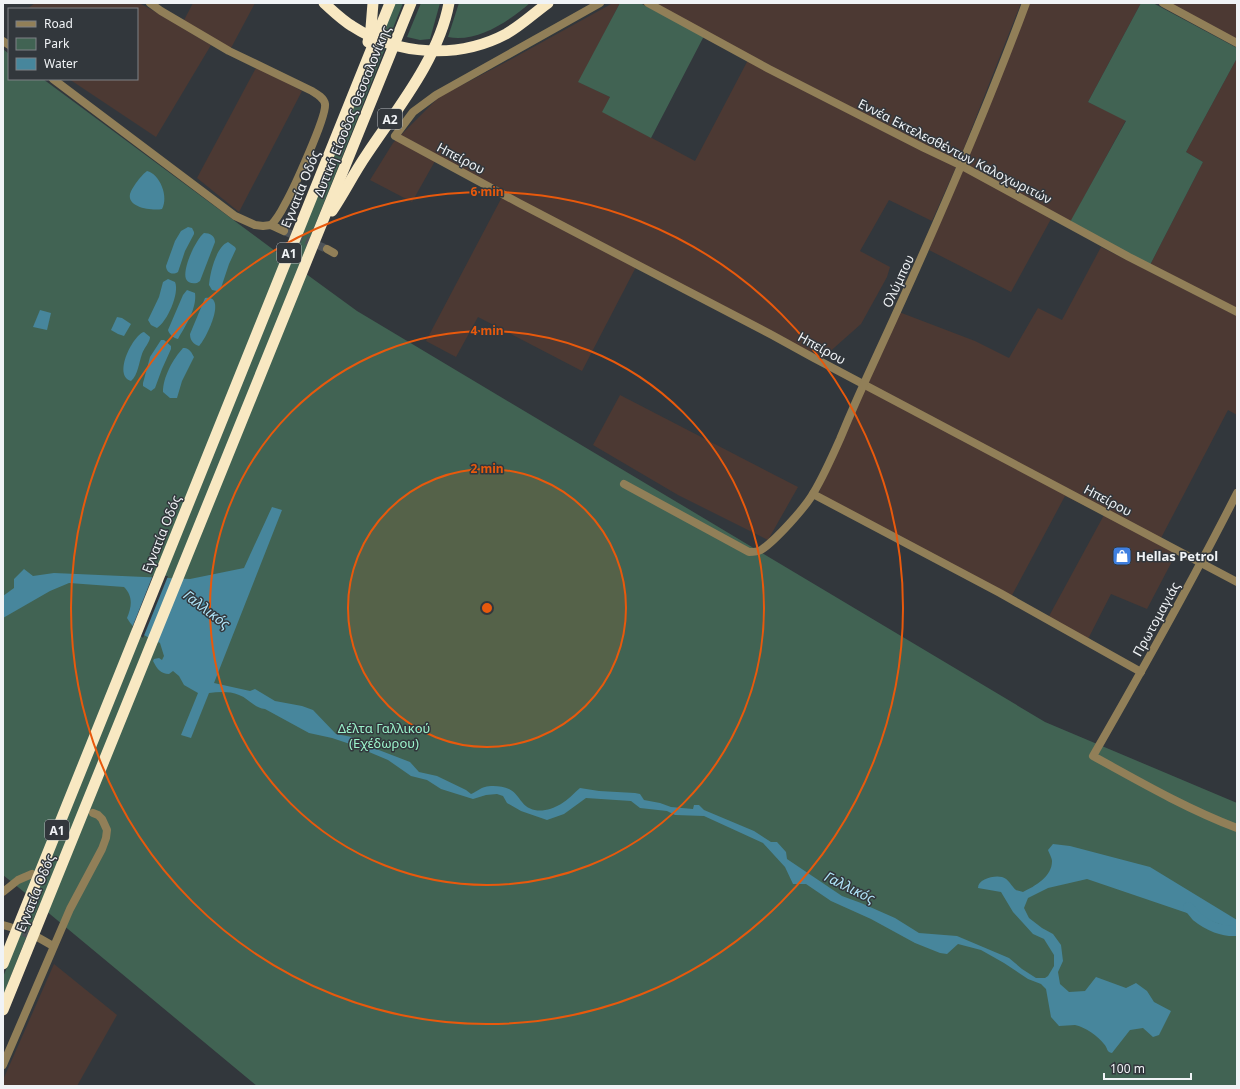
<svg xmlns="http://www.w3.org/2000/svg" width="1240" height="1089" font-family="'Noto Sans',sans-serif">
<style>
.industrial{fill:#4c3933}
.green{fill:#416353}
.water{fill:#47869c}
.pier{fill:#32373c}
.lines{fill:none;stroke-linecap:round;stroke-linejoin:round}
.river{stroke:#47869c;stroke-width:10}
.minor-tunnel{stroke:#4e5358;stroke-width:8;stroke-dasharray:8 4;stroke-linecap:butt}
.minor{stroke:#917f58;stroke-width:8}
.highway{stroke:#f8e8c2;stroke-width:11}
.ring{fill:none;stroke:#e8590c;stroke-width:2}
.labels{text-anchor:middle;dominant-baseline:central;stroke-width:3;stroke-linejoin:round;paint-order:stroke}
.shield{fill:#32373c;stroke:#b7bbbe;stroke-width:1}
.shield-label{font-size:12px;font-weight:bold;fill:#f0f3f6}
.street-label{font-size:13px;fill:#f0f3f6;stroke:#32373c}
.poi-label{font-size:13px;font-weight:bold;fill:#f0f3f6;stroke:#32373c;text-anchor:start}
.park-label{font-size:13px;fill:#9bf3cb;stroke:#32373c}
.water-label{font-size:14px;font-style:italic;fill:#b0e5f9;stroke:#32373c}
.centre{fill:#e8590c;stroke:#32373c;stroke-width:2}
.ring-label{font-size:12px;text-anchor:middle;font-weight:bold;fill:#e8590c;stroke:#32373c;stroke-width:3;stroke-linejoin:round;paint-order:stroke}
</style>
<rect width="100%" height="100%" fill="#32373c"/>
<!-- industrial -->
<g class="industrial">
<polygon points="35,3 139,3 154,11 211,45 156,137 69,79 137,79 137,9 27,9"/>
<polygon points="193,3 255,3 231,48 183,22"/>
<polygon points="613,3 620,3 579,82 610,97 603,112 695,161 748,60 640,3 1021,3 960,158 932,221 889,200 860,251 890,267 887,277 861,324 817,363 636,267 582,371 478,317 456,357 426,341 502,197 435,161 412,202 370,180 393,143 439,97 506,62"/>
<polygon points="1028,3 1141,3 1088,102 1126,120 1068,227 1051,219 1011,292 929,250"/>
<polygon points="1166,3 1237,3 1237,41"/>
<polygon points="1237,58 1237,310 1150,265 1203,162 1186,152"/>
<polygon points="257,66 302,91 239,212 197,178"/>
<polygon points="1101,247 1237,316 1237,415 1228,410 1161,538 1179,548 1147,609 1111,594 1088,639 1048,618 1104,515 1065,496 1011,597 822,497 819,492 899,312 975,341 1009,358 1038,308 1062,320"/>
<polygon points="620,395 798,487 768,540 678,495 593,445"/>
<polygon points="54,964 117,1015 77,1086 3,1086 3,1080"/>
</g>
<!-- green -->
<g class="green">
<polygon points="393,3 403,3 298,268 357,311 1045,722 1237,803 1237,1086 257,1086 39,905 3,996 3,977 34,900 3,875 3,49 9,54 9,79 43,79 290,262"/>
<polygon points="421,3 440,3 430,39 420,40 407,37"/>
<path d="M459,3H530C509,21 477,43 448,37Z"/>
<polygon points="620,3 640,3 704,36 651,138 602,112 610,97 578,82"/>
<polygon points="1141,3 1153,3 1237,48 1237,58 1186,152 1203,162 1150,265 1070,222 1126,121 1088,102"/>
</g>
<!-- water -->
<g class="water">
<path d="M147,171C160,174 169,197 162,209C153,211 127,208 130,194C131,190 134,186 136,183C140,178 142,175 147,171Z"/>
<path d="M188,227L192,228L194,232V234L185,251L178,272C172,276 166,272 166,266L175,241L181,231Z"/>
<path d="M204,233C210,233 215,236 215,242L200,281L197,283C192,284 188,283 186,279C182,269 196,239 204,233Z"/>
<path d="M228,242L235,247L236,249L229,264L221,288L217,291L212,290L209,285C210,273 216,247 228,242Z"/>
<path d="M168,279L175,282C180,293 167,322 157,328L151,325L148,320L159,297L163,282Z"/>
<path d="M187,290L195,293C197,307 187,324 179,337L178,339C173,338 169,334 168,330L183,295Z"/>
<path d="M205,298C228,294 206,339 199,346C193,344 190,340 190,334Z"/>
<polygon points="40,310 51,313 47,330 33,327"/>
<polygon points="117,317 122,318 131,324 124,336 118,334 111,330"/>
<path d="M144,332L150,337C150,342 144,348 142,354C139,362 138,375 131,381C112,375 134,334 144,332Z"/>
<polygon points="161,340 164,340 171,346 171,349 162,369 155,388 151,391 143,386 143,383 150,357"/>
<path d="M183,348C189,347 192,353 194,357L182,381L177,398H170L163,392C163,377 173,359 183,348Z"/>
<path d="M272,507L282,510L214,683L250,691L255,689L275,701L302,706L313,710L336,734L352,737L371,747L410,762L419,772L437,776L466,790L471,794C476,792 480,788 485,787C491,785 503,786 509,789C515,792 518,797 522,802C532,815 549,811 561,804C568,800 574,793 580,788L599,791L635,793L640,794L644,800L660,803L671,807L693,809L694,805H699L704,810L754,831L771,842H777L786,852L787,859L842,896L861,903L895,918L919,933L957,936L1009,958L1022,969L1036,978H1045L1048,976L1054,966V955L1044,939L1033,934L1013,912L1001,892L978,888C978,879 994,875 1002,877C1009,879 1011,886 1016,890C1018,891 1021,891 1023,892C1035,886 1052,877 1052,861C1052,858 1049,853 1048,850L1053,844L1070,846L1150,867L1237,920V930L1087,879L1048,888L1028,898L1024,908L1029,918L1042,928L1053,934L1061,945L1063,961L1058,972L1060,984L1069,992L1085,991L1096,977L1126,988L1136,983L1147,991L1154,1002L1171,1011L1159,1035L1153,1037L1143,1028L1130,1030L1112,1053C1106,1052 1108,1048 1104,1044C1098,1036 1085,1027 1075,1025C1070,1025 1064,1026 1059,1026L1051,1017L1046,989L1041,984L1028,979L1004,963L981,950L958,944L947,954L940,953L915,943L871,919L831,901L806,884H793L785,867L763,843L704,816L675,815L667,811L640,808L631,801L586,798L564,814L547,820L521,811L507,803L503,796L497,794L486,795L473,799L441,789L427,780L411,776L388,760L350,744L332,738L309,733L265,709C254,708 248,698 239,695C229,691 219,692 209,693L191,738L181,735L198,693L184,685L179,676L173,671L169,674C161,674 157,669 153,661L154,659L159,658L162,660L164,656L160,643C147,637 134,631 127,618C132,606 133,596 124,587L69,583L50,591L3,618V596L14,588V579L24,569L33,576L54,573L190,579L244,568Z"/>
</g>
<!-- pier -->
<polygon class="pier" points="153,575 168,576 143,638 132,628"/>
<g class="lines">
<!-- river -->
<path class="river" d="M1188,907C1192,910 1194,914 1197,917C1208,926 1223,932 1237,931"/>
<!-- minor-tunnel -->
<g class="minor-tunnel">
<polyline points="284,231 327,249"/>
<polyline points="12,928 38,938"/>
</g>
<!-- minor -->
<g class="minor">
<path d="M150,3L161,11L229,51L312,91C317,94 324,98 325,104C327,116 293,190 285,204C281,212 277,219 271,225"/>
<polyline points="600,3 436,95 413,112 395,136 519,203 772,335 812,357 1237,582"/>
<polyline points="648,3 769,69 924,148 962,166 1129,257 1237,312"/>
<polyline points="1163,3 1237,43"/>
<polyline points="3,41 9,45"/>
<polyline points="53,79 235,216 255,225 263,226 271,225 284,231"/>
<polyline points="327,249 334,253"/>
<path d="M624,484L749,552C754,552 757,552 761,550C775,541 806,507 814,492C824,475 832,457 840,439C852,410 865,381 878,353C931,238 982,122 1026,3"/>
<path d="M1237,493C1192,582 1143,669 1093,756C1140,782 1187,809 1237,828"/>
<polyline points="813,494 1000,593 1141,672"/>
<polyline points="3,892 18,880 32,874"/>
<polyline points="3,925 10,927"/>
<polyline points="39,938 53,946"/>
<polyline points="3,1065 70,909 102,849 106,838 107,830 102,819 98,815 93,813"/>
</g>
<!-- highway -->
<g class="highway">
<path d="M324,3C333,11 342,20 352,26C398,56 459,59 506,34C522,25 534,13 548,3"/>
<polyline points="368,42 371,28 373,3"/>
<path d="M332,211C344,193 354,173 367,154C397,109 439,58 449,3"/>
<polyline points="3,964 390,3"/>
<polyline points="3,1010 411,3"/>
</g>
</g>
<!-- distance rings -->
<circle cx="487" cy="608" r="139" fill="#e8590c" fill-opacity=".12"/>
<g class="ring">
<circle cx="487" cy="608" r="139"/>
<circle cx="487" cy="608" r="277"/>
<circle cx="487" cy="608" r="416"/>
</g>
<!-- icons -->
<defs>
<g id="shop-square" transform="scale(1)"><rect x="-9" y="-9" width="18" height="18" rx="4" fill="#3f7fe0" stroke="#32373c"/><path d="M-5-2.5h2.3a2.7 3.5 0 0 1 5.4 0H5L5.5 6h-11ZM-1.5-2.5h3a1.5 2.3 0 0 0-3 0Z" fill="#fff"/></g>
</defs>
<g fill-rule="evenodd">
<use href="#shop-square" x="1122" y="556"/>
</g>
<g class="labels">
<!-- shield labels -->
<g class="shield">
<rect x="378" y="109" width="24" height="20" rx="3"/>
<rect x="277" y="243" width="24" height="20" rx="3"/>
<rect x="45" y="820" width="24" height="20" rx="3"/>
</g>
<g class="shield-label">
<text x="390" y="119">Α2</text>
<text x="289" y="253">Α1</text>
<text x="57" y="830">Α1</text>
</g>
<!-- street labels -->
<g class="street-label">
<text transform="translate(352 111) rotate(-68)">Δυτική Είσοδος Θεσσαλονίκης</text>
<text transform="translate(955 151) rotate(27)">Εννέα Εκτελεσθέντων Καλοχωριτών</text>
<text transform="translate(461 158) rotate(28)">Ηπείρου</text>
<text transform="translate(300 189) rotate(-68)">Εγνατία Οδός</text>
<text transform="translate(898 281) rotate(-65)">Ολύμπου</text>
<text transform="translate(822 348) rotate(29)">Ηπείρου</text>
<text transform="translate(1108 500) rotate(28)">Ηπείρου</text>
<text transform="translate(161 534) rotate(-68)">Εγνατία Οδός</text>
<text transform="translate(1156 619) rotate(-61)">Πρωτομαγιάς</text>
<text transform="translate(35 893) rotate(-68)">Εγνατία Οδός</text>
</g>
<!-- poi labels -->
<g class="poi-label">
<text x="1136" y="556">Hellas Petrol</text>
</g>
<!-- park labels -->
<g class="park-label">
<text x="384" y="728">Δέλτα Γαλλικού<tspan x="384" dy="15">(Εχέδωρου)</tspan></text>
</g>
<!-- water labels -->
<g class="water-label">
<text transform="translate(207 609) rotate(37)">Γαλλικός</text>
<text transform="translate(850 887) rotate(26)">Γαλλικός</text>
</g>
</g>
<circle cx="487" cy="608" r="6" class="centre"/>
<g class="ring-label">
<text x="487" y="196">6 min</text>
<text x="487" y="335">4 min</text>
<text x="487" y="473">2 min</text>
</g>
<!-- border -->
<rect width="1240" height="1089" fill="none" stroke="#f0f3f6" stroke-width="8"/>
<!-- legend -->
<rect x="8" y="8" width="130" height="72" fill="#32373c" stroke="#7e8286"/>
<rect x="16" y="21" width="20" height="6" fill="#917f58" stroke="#7e8286"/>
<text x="44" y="28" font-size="12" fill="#f0f3f6">Road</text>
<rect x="16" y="38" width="20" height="12" fill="#416353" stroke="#7e8286"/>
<text x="44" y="48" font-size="12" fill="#f0f3f6">Park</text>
<rect x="16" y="58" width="20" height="12" fill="#47869c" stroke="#7e8286"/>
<text x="44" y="68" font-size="12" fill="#f0f3f6">Water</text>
<!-- scale -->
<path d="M1104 1073v6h87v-6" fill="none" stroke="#f0f3f6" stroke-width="2"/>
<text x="1110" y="1073" font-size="12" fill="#f0f3f6" stroke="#32373c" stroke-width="3" paint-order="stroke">100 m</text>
</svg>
